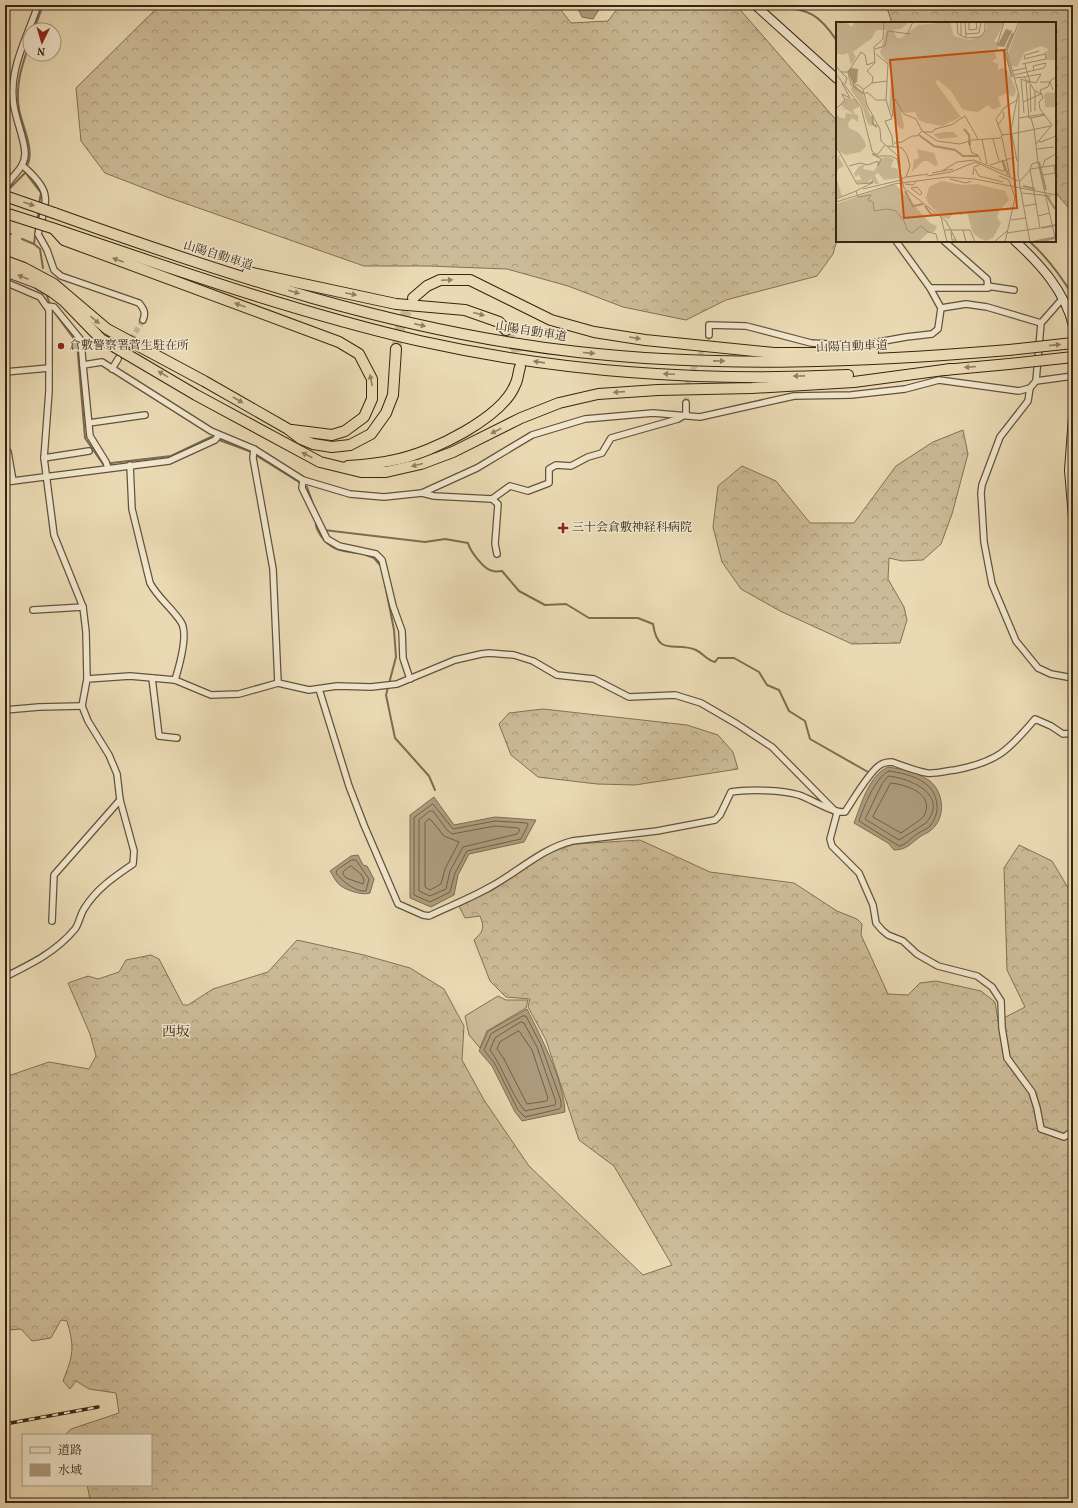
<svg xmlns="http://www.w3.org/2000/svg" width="1078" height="1508" font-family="Vollkorn,'Noto Serif JP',serif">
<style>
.green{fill:#ccbb98;stroke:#827055}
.forest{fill:url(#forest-crowns);stroke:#827055}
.water{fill:#ad9c7d;stroke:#7e6c52}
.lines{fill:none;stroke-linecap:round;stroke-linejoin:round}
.shore{stroke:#726048;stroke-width:1}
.stream{stroke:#7e6c52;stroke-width:2}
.minor-tunnel{stroke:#c6b694;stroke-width:5.5;stroke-dasharray:5.5 3;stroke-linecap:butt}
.motorway-tunnel{stroke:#c6b694;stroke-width:10;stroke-dasharray:10 5;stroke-linecap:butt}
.minor-casing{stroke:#64523a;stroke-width:8}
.secondary-casing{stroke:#372512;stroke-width:10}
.motorway-casing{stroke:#372512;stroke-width:12}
.minor{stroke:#f1e7ce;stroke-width:5.5}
.secondary{stroke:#f1e7ce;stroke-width:8}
.motorway{stroke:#eadab4;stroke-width:10}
.rail-casing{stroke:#372512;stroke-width:3.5}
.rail{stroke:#f1e7ce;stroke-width:2;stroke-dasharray:6;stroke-linecap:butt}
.motorway-bridge-casing{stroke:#372512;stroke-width:12;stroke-linecap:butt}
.motorway-bridge{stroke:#eadab4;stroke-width:10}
.oneway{fill:#908063}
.poi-dot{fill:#8f2418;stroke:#f1e7ce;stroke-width:1.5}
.labels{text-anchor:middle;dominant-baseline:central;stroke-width:3;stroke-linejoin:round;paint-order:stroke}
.street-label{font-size:12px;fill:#372512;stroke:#f1e7ce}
.poi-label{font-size:12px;fill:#372512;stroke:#f1e7ce;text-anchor:start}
.quarter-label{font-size:14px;fill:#372512;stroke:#f1e7ce}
.inset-river{fill:none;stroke:#ad9c7d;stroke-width:2}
.inset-road{fill:none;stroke:#a29273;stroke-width:1}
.view{fill:#cd510d;fill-opacity:0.15;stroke:#cd510d;stroke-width:2}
.inset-edge{fill:none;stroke:#372512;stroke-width:2}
</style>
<defs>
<pattern id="forest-crowns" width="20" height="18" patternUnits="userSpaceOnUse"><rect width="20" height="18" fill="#ccbb98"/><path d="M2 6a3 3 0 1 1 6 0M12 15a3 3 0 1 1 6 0" fill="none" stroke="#a6987b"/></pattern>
</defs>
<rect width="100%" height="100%" fill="#eadab4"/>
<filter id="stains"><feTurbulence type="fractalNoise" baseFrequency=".005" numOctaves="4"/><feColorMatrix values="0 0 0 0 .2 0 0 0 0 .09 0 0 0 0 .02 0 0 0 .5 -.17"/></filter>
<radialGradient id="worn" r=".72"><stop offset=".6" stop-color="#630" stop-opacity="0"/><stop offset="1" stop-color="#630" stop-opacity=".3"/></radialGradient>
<!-- green -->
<polygon class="green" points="498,996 506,1000 528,1000 526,1008 487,1031 480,1048 469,1035 465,1016"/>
<!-- forest -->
<g class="forest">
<polygon points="160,5 557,5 571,23 608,21 620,5 736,5 837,121 837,240 833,254 817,276 726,300 686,320 623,307 568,286 507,269 428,266 364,266 167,197 105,173 81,141 76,88"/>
<polygon points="886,5 1073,5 1073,213 1055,192 1055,23 892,23"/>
<polygon points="963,430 968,454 952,514 941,544 923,560 902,561 889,558 888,579 904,607 907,620 900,643 852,644 780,611 741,589 722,562 713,527 718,486 742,466 776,481 810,523 854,523 896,466 933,442"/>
<polygon points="543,709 687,725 718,735 733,752 738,769 635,785 597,784 538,777 511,755 499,724 509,713"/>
<path d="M640,840L710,872L794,883L837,911L857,919L862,924L861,935L888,994L908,995L920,983L936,981L981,991L995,1002L998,1021L1025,1007L1007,970L1004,868L1019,845L1052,861L1073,896V1388L1070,1425L1073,1433V1503H91L87,1485H151V1435H65L71,1429L119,1413L116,1393L89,1389L76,1381L70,1389L63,1381C73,1355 75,1349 67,1321L61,1320L51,1338L32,1341L21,1329L9,1330L5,1327V1077L49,1062L89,1069L96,1056L90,1034L68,983L88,976L98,979L119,972L126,960L151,955L159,959L183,1005H188L213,989L268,972L297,940L364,955L410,968L444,989L464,1026L462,1060L484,1100L529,1166L643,1275L672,1265L614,1166L579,1140L546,1040L528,1007L530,999L506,997L490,981L474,940C483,932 485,928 480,916L465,918L459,906L493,890L549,853L575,844Z"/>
</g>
<!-- water -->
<g class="water">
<polygon points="576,5 602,5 593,19 582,17"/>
<path d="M888,767C901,769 916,772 927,779C944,789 947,818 931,830C928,833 924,834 921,836C911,843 907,850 894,850L888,843L854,823C861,805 869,775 888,767Z"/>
<polygon points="434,797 454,825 495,817 536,820 524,842 469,854 458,875 454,895 431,907 410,898 410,815"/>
<path d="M358,855L363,865L367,866L374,879L370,893C363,896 346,890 341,886C336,883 333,875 330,871L351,856Z"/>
<path d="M527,1009C541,1037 564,1081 565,1112L522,1121L515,1112L492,1066L479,1051L488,1031Z"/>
</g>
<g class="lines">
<!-- shore -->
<g class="shore">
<path d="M889,771C910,774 936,781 937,806C938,812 934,821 930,826C926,830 921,831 917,834C910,839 907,844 899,846L859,821C863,808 876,776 889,771Z"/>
<path d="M889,776C912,779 949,795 926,823L899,840L865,819L882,784Z"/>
<path d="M891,783C908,785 935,794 924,816C921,820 905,830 901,833L873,817Z"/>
<polygon points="433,804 453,829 495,821 527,823 528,825 521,839 467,851 455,873 450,892 430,902 414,895 414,818"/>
<polygon points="430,811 433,811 447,830 452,834 495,826 518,828 520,830 517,834 463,847 450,871 446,889 430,896 419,891 419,820"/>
<polygon points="429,819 431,820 444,836 459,842 445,869 441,884 430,890 425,887 425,823"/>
<path d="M352,860H356L369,879L366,891C355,892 342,881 336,873L337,870Z"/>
<polygon points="351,866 361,874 364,880 363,884 346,878 343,874 343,872"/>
<polygon points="523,1016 526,1016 541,1045 561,1101 561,1107 559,1109 525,1117 518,1110 495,1064 484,1050 491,1034"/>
<path d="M521,1022L524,1023L537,1047L556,1102L555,1105L525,1111C510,1093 504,1069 490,1050L495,1038Z"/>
<polygon points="519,1031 532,1050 548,1098 547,1101 527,1104 504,1059 497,1049 500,1042"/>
</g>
<!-- stream -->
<g class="stream">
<path d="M773,5C808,11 816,10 837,41"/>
<polyline points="34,30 43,5"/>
<polyline points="5,110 13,110"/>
<path d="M28,164C34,147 22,126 19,109C15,85 22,65 30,42"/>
<polyline points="25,172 41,193 39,204"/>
<polyline points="8,193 9,189 25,173"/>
<polyline points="7,211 8,199"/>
<polyline points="37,220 39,211"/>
<polyline points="5,226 6,217"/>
<polyline points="36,227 34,244 40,249 43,268"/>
<polyline points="5,232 11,234"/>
<polyline points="22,239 34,244"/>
<path d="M1029,241C1047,257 1061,276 1073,296"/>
<polyline points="47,296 50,305"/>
<polyline points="52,309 77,343 85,438 103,464 171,456 211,437 249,451 307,487 317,515"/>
<path d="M316,521C315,527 318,531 321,536C330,550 342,551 358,553"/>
<path d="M324,530L425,542L445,539L468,543C470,551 484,570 493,571C496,572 499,571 502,571L519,591L545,605L566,604L589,618H638L653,624C658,658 675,641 696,650C703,653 706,660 715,662L718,658H734L759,672L767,685L779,690L789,711L805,721L810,739L868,772"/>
<polyline points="366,555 374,558 380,565"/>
<polyline points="1073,577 1073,584"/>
<polyline points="384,579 394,630 396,657 386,695 395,738 429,776 435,790"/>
</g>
<!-- minor-tunnel -->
<g class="minor-tunnel">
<polyline points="122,354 143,320"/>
<polyline points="686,403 688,381 709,335"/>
</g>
<!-- motorway-tunnel -->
<g class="motorway-tunnel">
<polyline points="506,330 517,351 520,367"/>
<polyline points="396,349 401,323 413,299"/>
</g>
<!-- minor casing -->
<g class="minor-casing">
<g id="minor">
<path d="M23,166C53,192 47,199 38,234L47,250L54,270L61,276L139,303C144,309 146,313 143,320"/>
<path d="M5,193C6,177 25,172 25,153C24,135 14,117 13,99C10,67 28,35 38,5"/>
<polyline points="896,241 930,288 988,288 987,279 944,241"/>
<polyline points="5,282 40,297 49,310 49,391 44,458 54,535 83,607 86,632 87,679"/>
<polyline points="987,286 1014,290"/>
<polyline points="47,306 54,307 81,340 83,365"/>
<polyline points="941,308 966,304 987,307 1041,323"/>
<polyline points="709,335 709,325 746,326 811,343 846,345 867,344 906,337 932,334 938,329 941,308 930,288"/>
<polyline points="112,369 118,359"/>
<polyline points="5,372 49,368"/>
<polyline points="1036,381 1041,323 1063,298"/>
<polyline points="1030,388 1028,401 1000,437 982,485 981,493 984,542 992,584 1016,641 1038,668 1051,674 1073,678"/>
<polyline points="686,403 686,414"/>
<polyline points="89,423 145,415"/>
<polyline points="254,449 253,458 273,569 278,683"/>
<polyline points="8,452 13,481"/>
<polyline points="44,458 89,451"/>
<path d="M130,465L132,509L150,583C158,598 172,608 181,622C189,634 179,667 175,680"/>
<polyline points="108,468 106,462 90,436 83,365 102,362 211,431 254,449 303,480 350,494 384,497 422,493 477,468 532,435 585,419 653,413 700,417 794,396 851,395 905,389 939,380 1019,391 1030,388 1036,381 1073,376"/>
<polyline points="303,480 302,488 327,539 339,546 376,554 382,560 393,606 402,631 403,658 410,679"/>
<polyline points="5,482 169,461 215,440 219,435"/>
<polyline points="422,493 434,496 492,499 498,504 495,544 497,554"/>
<polyline points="492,499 510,486 528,491 549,483 549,469 556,465 571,466 588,457 602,453 611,438 678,419 686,414"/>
<polyline points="33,610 83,607"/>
<polyline points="152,678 159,736 177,738"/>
<path d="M319,689L349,786L364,825L398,904L423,915L429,916C450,906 471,898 490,887C518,872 541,849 572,841L657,831L715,820L720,815L731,792C749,789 782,790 799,795C813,800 832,813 845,812C853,800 869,772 880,765C883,763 888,762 892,762C903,766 916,771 927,773C936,774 945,771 955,770C997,762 1008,751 1035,719L1051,726L1063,734L1073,733"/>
<polyline points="5,710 39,707 82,706"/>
<polyline points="837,813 830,839 832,846 859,873 873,905 876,923 882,930 888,935 903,941 917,954 938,966 977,976 992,987 1001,1001 1002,1028 1007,1058 1032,1092 1037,1108 1041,1129 1064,1137 1073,1131"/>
<polyline points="52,921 54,875 120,800"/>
<path d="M5,977C31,964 56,952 75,929C79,924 80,915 84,909C96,889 114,877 133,864L134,851L120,800L117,774L109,755L88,721L82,706L87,679L130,676L175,680L211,695L239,694L278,683L309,690L337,686L371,687L397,684L455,660L481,654L489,653L514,655L533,661L557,675L594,679L629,697L675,695L701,703L737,724L772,747L837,813"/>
</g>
</g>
<!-- secondary casing -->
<g class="secondary-casing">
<g id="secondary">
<polyline points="755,5 837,79"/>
<path d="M1015,241C1040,264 1065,291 1073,326"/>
<polyline points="1073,417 1069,470 1073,518"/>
</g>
</g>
<!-- motorway casing -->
<g class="motorway-casing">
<g id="motorway">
<path d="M54,213C224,274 398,332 578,352C722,368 865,362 1009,350"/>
<path d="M52,228C173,269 295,312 420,341C559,372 706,382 848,375"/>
<polyline points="54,229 64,240 339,342 359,354 372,379 372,399 364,417 345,431 332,435 292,430"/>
<polyline points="5,261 24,268 54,284 107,329 204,381 288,429 301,439 313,444 332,447 350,445 371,434 386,413 393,395 396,349"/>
<polyline points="5,271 37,283 52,292 64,301 101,339 196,395 320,462 361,472 386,472 421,464 453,452 521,418 559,403 598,394 658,390 752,388 854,382 951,369"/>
<polyline points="248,272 396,304 465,310 499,322 506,330"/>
<polyline points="413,298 427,286 440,280 470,280 551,320 594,332 645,340 774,353 873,353"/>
<polyline points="944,370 1009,364"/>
<path d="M348,466C365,465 382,463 399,459C432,452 502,418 515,385C518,380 518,373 520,367"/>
</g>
</g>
<!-- minor -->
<use href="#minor" class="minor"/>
<!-- secondary -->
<use href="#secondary" class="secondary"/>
<!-- motorway -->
<use href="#motorway" class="motorway"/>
<!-- rail casing -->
<g class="rail-casing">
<polyline id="rail" points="5,1424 98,1407"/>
</g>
<!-- rail -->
<use href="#rail" class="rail"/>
<!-- motorway-bridge casing -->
<g class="motorway-bridge-casing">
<g id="motorway-bridge">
<polyline points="5,196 54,213"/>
<polyline points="5,213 52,228"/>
<polyline points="1009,350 1073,343"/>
<polyline points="1009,364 1073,357"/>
</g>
</g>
<!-- motorway-bridge -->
<use href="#motorway-bridge" class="motorway-bridge"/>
</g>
<!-- one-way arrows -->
<defs><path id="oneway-solid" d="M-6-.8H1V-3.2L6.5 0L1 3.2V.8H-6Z"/></defs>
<g class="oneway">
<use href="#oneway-solid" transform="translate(29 204) rotate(19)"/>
<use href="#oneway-solid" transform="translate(118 260) rotate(-160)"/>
<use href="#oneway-solid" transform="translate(23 277) rotate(-159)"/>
<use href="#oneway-solid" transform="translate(447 280) rotate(-2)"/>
<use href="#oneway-solid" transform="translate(294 292) rotate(16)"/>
<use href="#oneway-solid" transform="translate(351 294) rotate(12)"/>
<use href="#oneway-solid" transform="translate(240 305) rotate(-160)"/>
<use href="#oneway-solid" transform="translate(479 314) rotate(15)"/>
<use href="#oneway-solid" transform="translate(95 320) rotate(39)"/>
<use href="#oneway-solid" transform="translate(420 325) rotate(13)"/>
<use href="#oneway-solid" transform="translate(635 338) rotate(9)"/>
<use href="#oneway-solid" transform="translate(1055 345) rotate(-6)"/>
<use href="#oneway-solid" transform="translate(589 353) rotate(5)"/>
<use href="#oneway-solid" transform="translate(719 361) rotate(1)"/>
<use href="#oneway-solid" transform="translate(539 362) rotate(-172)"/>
<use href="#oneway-solid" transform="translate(970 367) rotate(175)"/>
<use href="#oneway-solid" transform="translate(163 374) rotate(-149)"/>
<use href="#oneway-solid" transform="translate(669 374) rotate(-177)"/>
<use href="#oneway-solid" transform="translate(799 376) rotate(179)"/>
<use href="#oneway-solid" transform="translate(371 380) rotate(-102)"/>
<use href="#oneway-solid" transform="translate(619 392) rotate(176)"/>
<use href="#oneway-solid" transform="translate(238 400) rotate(30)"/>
<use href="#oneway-solid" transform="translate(496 431) rotate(153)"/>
<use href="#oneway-solid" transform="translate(307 455) rotate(-153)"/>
<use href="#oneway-solid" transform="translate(417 465) rotate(166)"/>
</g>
<!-- markers -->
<g class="poi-dot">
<circle cx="61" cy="346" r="4"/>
<path d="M561 522h4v4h4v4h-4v4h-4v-4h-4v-4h4z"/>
</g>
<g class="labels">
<!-- street labels -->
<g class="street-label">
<text transform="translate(218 256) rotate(17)">山陽自動車道</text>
<text transform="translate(531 332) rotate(9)">山陽自動車道</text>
<text transform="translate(852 347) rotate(-2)">山陽自動車道</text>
</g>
<!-- poi labels -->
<g class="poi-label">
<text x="69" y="346">倉敷警察署菅生駐在所</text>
<text x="572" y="528">三十会倉敷神経科病院</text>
</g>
<!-- quarter labels -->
<g class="quarter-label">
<text x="176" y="1032">西坂</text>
</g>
</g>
<!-- overview -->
<g transform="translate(836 22)">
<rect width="220" height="220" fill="#eadab4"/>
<path d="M0,0H9L16,5L19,0H73L65,7L57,8L61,16H65L82,3L114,0L118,14L133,18L145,14L151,7L150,0H168L158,20H162V29H158L161,36L156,39L162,42V48L166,46L172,49L179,65L180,70L177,72L181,71L176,75L172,71L162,75L165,84L159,87H156L152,83L142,90L134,89L126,87L115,69L102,58L99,60L125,95L106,104L90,101L83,98L79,90L69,91L67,89L65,90L68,104L67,107L63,106L53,85L56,47L44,31L50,8H40L36,16L17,30L20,35L15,43L12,31L6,33L0,31ZM184,0H220V36L218,38H210L208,29L211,30L212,27L205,24L189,30L181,45L176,44L172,31ZM20,64L27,73L36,99V104L32,102L26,84L15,68L16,64ZM220,64V85H209L208,73L211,70L218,71ZM10,76L20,77L24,84L17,88L19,93L10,87L6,88L9,86L5,83ZM10,91L22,93V100L16,96L12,101L13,106L22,110L28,118L30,124L24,130L10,133L4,130L0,121L1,94L9,97ZM108,110H118L122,115L103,117L97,112ZM81,127L98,131L102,142L99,144L92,139H87L76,150L78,138L83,136ZM4,132L3,136L8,144L2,147L0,155L6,174L0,176V137ZM52,135L58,137L55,145L62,147L63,156L48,158L42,151L39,153L43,162H39L35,157L31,161H21L20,158H25L23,152L20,155L18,152L23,144L29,143L27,147L38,149L46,136ZM106,159L126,163L141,162L169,169L173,178L163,189L161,195L165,201L157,216L150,219L143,216L137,211L131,191L125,193L118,190L113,197L106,195L92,181L90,176L93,165ZM56,163H60L94,201L101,204L98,210H93L82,220H0V182Z" fill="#ccbb98"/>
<path d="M170,7L176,9L168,25L161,24ZM15,46L22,47L21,60L17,63L12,49Z" fill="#ad9c7d"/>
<path class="inset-river" d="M176,55L169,29L177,11M17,64L28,72M36,94L37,102L41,105M128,107L133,113L134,123M83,113L98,124L119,128L127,134H142M167,139L172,153M203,140L210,168M187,164L199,167M69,169L77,184L87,182M211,174L219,187M89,184L95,192L100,193M205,206L220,203M202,220L219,216"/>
<path class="inset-road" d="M125,0V14M129,0L130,16M133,0V8L141,7L140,0M183,0L171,29L183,73L182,153L194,220M121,1L122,12L130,16L144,15L149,9V0M71,12L77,0M130,12L143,11L145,0M161,23L168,0M39,27L49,24L52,9L74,12M40,32L52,42L50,78L56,97L49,99L56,114L57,124M188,37L189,33L203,29M186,42L210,37L209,32L188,37M189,42L194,60M0,44L5,50H12L15,63H22L27,67L31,83L44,107L45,119L62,134L61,137M176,49L190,46M5,50L11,56L9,62M12,50L25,30L29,33L31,43L39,40M0,52L25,85L36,129L41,134H55L61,137L68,166L110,199L121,220M178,53L208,46L210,41L197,44L198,48M188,55L205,52M178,56L188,55L191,59L200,61L205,52M185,57L188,91M185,57L194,61L198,68L205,72M190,60L193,96H195L198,107L202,140L220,220M204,60H214L217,68M36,61L37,55L31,49L39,41L38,25L47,17L48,0M194,63L195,90M28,67L36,61L51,59M30,72L31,70L40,78H50M187,80L205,72M0,87L9,78L6,72L14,76L6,61M199,89V69M56,95L59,77L68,92L80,97L86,109L101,119L124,122L136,118L165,116L166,113L175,112M183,96L208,92M195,96L209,93M162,103L168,95L167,90M88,110H97L99,107L115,103L129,94L142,117M175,112L215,104M166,113L160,97L168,86L181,78M166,116L174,155M146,117L151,142M157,117L163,139M132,119L136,131L142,133L145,139M202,119L205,120L220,114M58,121L66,120L76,114H81L86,109M200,122L216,103L204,87L203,80L207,76L204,68L212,65L214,59L220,55M0,124L21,162L37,161M51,124L66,126L71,133L74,144L70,155L65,157M201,127L218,125M166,138L169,149H166M181,139L175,108L182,72M154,143L179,135M13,144L24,141L32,143L42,139V144L45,137L36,132H42L49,123M218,144L220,156M206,146L209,138L220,132M139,147L143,154L167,160M106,149L121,140L138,138L166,149M96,151L117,147M137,153L138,145L143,143M207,153L219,151M91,154L115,150L139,140L182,159M163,154L173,158L179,176L169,220M70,155L92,152M114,157L130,161L135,159M184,159L195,147L220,143M69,162L77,163L80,160M81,165L86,171L84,173L75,166ZM27,167L65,158M20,169L22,175L35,173L32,178L37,180L38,189L51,187L60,189L68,199L71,208L76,211L85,204L92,210L100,212L102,220M185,171L215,174M0,177L20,169L36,161L37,159L33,161M212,177L220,187M0,180L58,162L111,155L139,157L220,173M188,184L200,182M202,194L214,191M105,195L111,220M175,198L190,196M109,208H134L139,220M127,208L130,220M115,210L116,218H120M171,211L204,206L194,147L196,142L202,140M158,220L171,209M194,220L218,215"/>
<path class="view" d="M168,28L181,186L68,196L54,38Z"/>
<rect width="220" height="220" class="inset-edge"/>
</g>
<!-- margin -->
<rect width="1078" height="1508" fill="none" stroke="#eadab4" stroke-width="20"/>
<rect x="6" y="6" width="1066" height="1496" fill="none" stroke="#372512" stroke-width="2"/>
<rect x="10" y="10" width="1058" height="1488" fill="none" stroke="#372512"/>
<!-- legend -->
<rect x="22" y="1434" width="130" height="52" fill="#f1e7ce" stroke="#a79983"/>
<rect x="30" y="1447" width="20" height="6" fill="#f1e7ce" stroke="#a79983"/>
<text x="58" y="1454" font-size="12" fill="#372512">道路</text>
<rect x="30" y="1464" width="20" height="12" fill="#ad9c7d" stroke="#a79983"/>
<text x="58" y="1474" font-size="12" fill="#372512">水域</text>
<!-- north arrow -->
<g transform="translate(42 42) rotate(185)"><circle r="19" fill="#f1e7ce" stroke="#a79983"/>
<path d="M0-3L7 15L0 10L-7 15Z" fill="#8f2418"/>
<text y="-6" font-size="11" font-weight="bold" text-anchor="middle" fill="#372512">N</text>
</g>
<rect width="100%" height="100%" filter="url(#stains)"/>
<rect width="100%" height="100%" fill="url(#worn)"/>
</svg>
